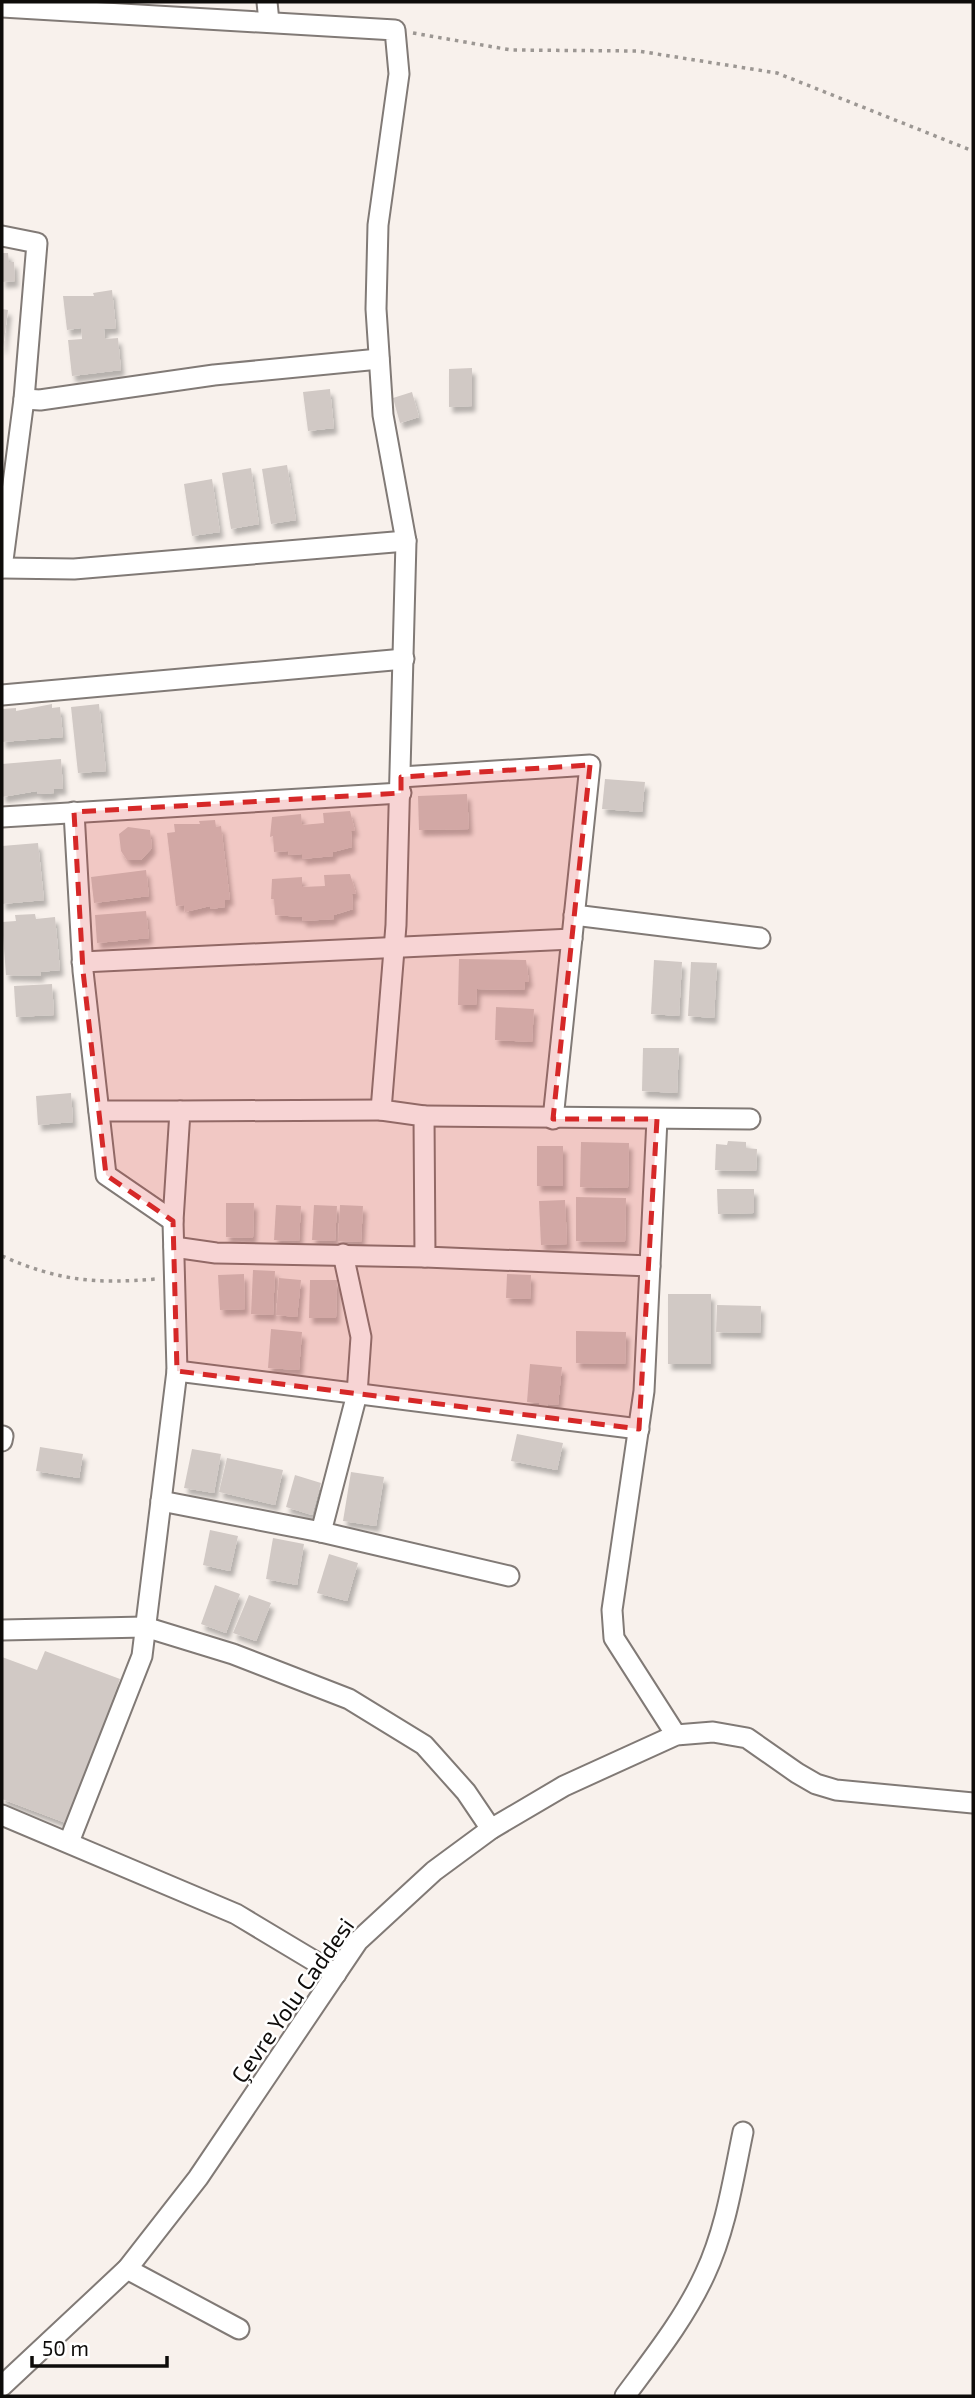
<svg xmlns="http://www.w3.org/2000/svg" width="975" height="2398" font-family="'Exo 2',sans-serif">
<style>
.building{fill:#d1c9c5;filter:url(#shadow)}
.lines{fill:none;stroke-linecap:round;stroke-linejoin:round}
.street-casing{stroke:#817a76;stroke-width:23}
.path{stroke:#9c9793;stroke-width:3.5;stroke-dasharray:3.5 5;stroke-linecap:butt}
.street{stroke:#fff;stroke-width:19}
.marked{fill:#d62828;fill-opacity:0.2;stroke:#d62828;stroke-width:5;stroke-dasharray:14 9;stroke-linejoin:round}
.labels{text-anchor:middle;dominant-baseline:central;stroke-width:5;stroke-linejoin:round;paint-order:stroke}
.street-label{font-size:23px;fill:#0e0c0a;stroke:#fff}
</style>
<defs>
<filter id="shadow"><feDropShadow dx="3.5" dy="6" stdDeviation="2" flood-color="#0004"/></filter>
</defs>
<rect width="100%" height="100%" fill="#f8f1ec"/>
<!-- building -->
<g class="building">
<polygon points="2,253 8,253 9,262 14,262 15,281 2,282"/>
<polygon points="112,290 116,328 104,329 105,339 118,338 121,370 72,376 68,340 82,339 81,328 67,330 63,296 94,296 93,293"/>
<polygon points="2,309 8,310 3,348 2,348"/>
<polygon points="472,368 472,406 449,407 449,369"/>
<polygon points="330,389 334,428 308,431 303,392"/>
<polygon points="412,392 419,417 400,423 393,398"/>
<polygon points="287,465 296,520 271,524 262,469"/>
<polygon points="251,468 259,524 231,529 222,473"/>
<polygon points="212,479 220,532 192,536 184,484"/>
<polygon points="52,704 52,708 60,707 63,737 2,742 2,709 16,708 16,711"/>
<polygon points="99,704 106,771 78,773 71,707"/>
<polygon points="61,759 63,789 54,789 54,793 38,794 37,791 2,797 2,764"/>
<polygon points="605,779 645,782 642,812 602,809"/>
<polygon points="467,794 469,829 419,830 418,796"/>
<polygon points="350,811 355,831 351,831 352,847 333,852 333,856 302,859 302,854 289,855 288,851 274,852 273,836 270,837 272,817 301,814 302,825 324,823 323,813"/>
<polygon points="215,820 216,827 221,826 230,900 225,900 225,907 211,909 210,906 185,912 184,905 176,906 167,833 175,832 174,824 200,824 199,821"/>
<polygon points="128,827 150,830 152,848 141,860 127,860 121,851 119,834"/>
<polygon points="38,843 44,900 2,904 2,846"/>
<polygon points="146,870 149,896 94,903 91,877"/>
<polygon points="350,874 356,893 352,894 353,909 334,915 334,919 303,921 302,917 275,915 274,899 271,899 272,879 302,877 302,887 325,886 324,875"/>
<polygon points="146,911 149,938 97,943 95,915"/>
<polygon points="35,914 36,919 55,917 60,970 40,972 41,976 6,975 2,922 16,921 15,915"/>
<polygon points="459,959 526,960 529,982 525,982 524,990 477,989 476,1005 458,1005"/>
<polygon points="654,960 682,962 679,1016 651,1014"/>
<polygon points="691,962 717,963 714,1018 688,1016"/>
<polygon points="52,984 54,1015 16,1017 14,986"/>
<polygon points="496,1007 534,1009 532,1042 495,1040"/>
<polygon points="643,1048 679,1048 677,1093 642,1091"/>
<polygon points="71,1093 73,1122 38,1125 36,1096"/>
<polygon points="728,1141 746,1142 746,1148 757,1149 756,1171 715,1170 716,1144 727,1145"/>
<polygon points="581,1142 629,1143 628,1188 580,1187"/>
<rect x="537" y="1146" width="26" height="40"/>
<polygon points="717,1189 754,1189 754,1213 718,1214"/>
<polygon points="576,1197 626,1198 625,1242 576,1241"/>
<polygon points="565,1200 567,1244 541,1245 539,1201"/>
<polygon points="226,1203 254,1203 253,1238 226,1237"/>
<polygon points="276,1205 301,1206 299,1241 274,1240"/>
<polygon points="314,1205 337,1206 335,1241 312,1240"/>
<polygon points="340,1205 363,1206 361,1242 338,1241"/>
<polygon points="253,1270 275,1271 273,1315 251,1314"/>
<polygon points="244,1274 245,1309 220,1310 218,1275"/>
<polygon points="507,1274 531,1275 530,1299 506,1298"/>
<polygon points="279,1278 301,1280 297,1317 276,1315"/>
<polygon points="310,1280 337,1280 336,1318 309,1318"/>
<rect x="668" y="1294" width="43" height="70"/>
<polygon points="717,1305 761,1306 760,1333 716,1332"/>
<polygon points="271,1329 302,1332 299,1370 268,1368"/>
<polygon points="576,1331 626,1332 625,1364 576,1363"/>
<polygon points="530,1364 562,1367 558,1405 548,1404 548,1411 539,1410 539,1403 527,1402"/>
<polygon points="517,1434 563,1443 557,1470 511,1461"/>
<polygon points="40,1447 83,1454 79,1478 36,1471"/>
<polygon points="192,1449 221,1454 214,1493 184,1488"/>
<polygon points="227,1458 283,1470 275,1505 219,1492"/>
<polygon points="351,1472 384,1477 376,1526 343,1521"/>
<polygon points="295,1475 321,1483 312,1515 286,1507"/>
<polygon points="210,1530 238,1536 230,1571 203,1565"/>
<polygon points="273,1538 304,1544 297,1585 266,1579"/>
<polygon points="329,1554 358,1563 347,1601 317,1593"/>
<polygon points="215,1585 240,1594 226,1633 201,1624"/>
<polygon points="249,1595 271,1603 256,1641 233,1633"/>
<polygon points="45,1651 120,1679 66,1823 2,1799 2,1657 37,1670"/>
</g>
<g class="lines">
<!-- street casing -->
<g class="street-casing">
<g id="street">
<polyline points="267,2 269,22"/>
<polyline points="2,7 395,30 399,74 378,225 376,309 383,415 406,541 396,925 381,1110 424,1116 425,1257 650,1266"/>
<polyline points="2,236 37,243 24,399 2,568"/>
<polyline points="24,399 40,400 214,375 379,359"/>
<polyline points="2,568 74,569 406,541"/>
<polyline points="2,695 404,659"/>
<polyline points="401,777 590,765 553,1119"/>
<polyline points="74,812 83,971 106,1175 173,1221"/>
<polyline points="2,817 401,793"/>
<polyline points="574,915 760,938"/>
<polyline points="82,962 572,939"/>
<polyline points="99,1111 180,1111"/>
<polyline points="424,1116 750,1119"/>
<polyline points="657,1119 644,1391 612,1610 614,1638 676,1735"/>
<polyline points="174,1247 216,1253 425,1257"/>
<polyline points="177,1371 639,1429"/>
<polyline points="2,1441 3,1436"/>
<polyline points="161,1501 321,1532 509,1576"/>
<polyline points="321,1532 357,1394 361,1337 343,1254"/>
<polyline points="2,1630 145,1627 233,1654 349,1699 424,1745 466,1792 491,1829"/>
<polyline points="2,1815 236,1914 336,1974"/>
<polyline points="69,1842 142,1656 177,1371 173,1221 180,1111 381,1110"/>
<polyline points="127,2269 239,2329"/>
<polyline points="2,2386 127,2269 198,2178 358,1941 434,1871 491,1829 564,1786 676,1735 713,1732 747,1738 797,1773 816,1784 836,1790 973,1803"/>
<path d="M625,2396C653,2358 685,2318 705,2274C726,2229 733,2180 743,2132"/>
</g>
</g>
<!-- path -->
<g class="path">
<polyline points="413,33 511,50 638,51 777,73 973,151"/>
<path d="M2,1256C59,1281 95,1284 156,1279"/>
</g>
<!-- street -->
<use href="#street" class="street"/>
</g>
<!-- marked area -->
<path class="marked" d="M590,765L553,1119H657L639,1429L177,1371L173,1221L106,1175L83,971L74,812L401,793V777Z"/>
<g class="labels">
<!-- street labels -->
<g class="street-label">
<text transform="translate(292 2000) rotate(-55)">Çevre Yolu Caddesi</text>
</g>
</g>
<!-- border -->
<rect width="975" height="2398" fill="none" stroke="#0e0c0a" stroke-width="7"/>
<!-- scale -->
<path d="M32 2356v10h135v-10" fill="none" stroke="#0e0c0a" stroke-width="3.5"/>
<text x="42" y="2356" font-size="21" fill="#0e0c0a" stroke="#ffffff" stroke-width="5" paint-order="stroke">50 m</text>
</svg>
